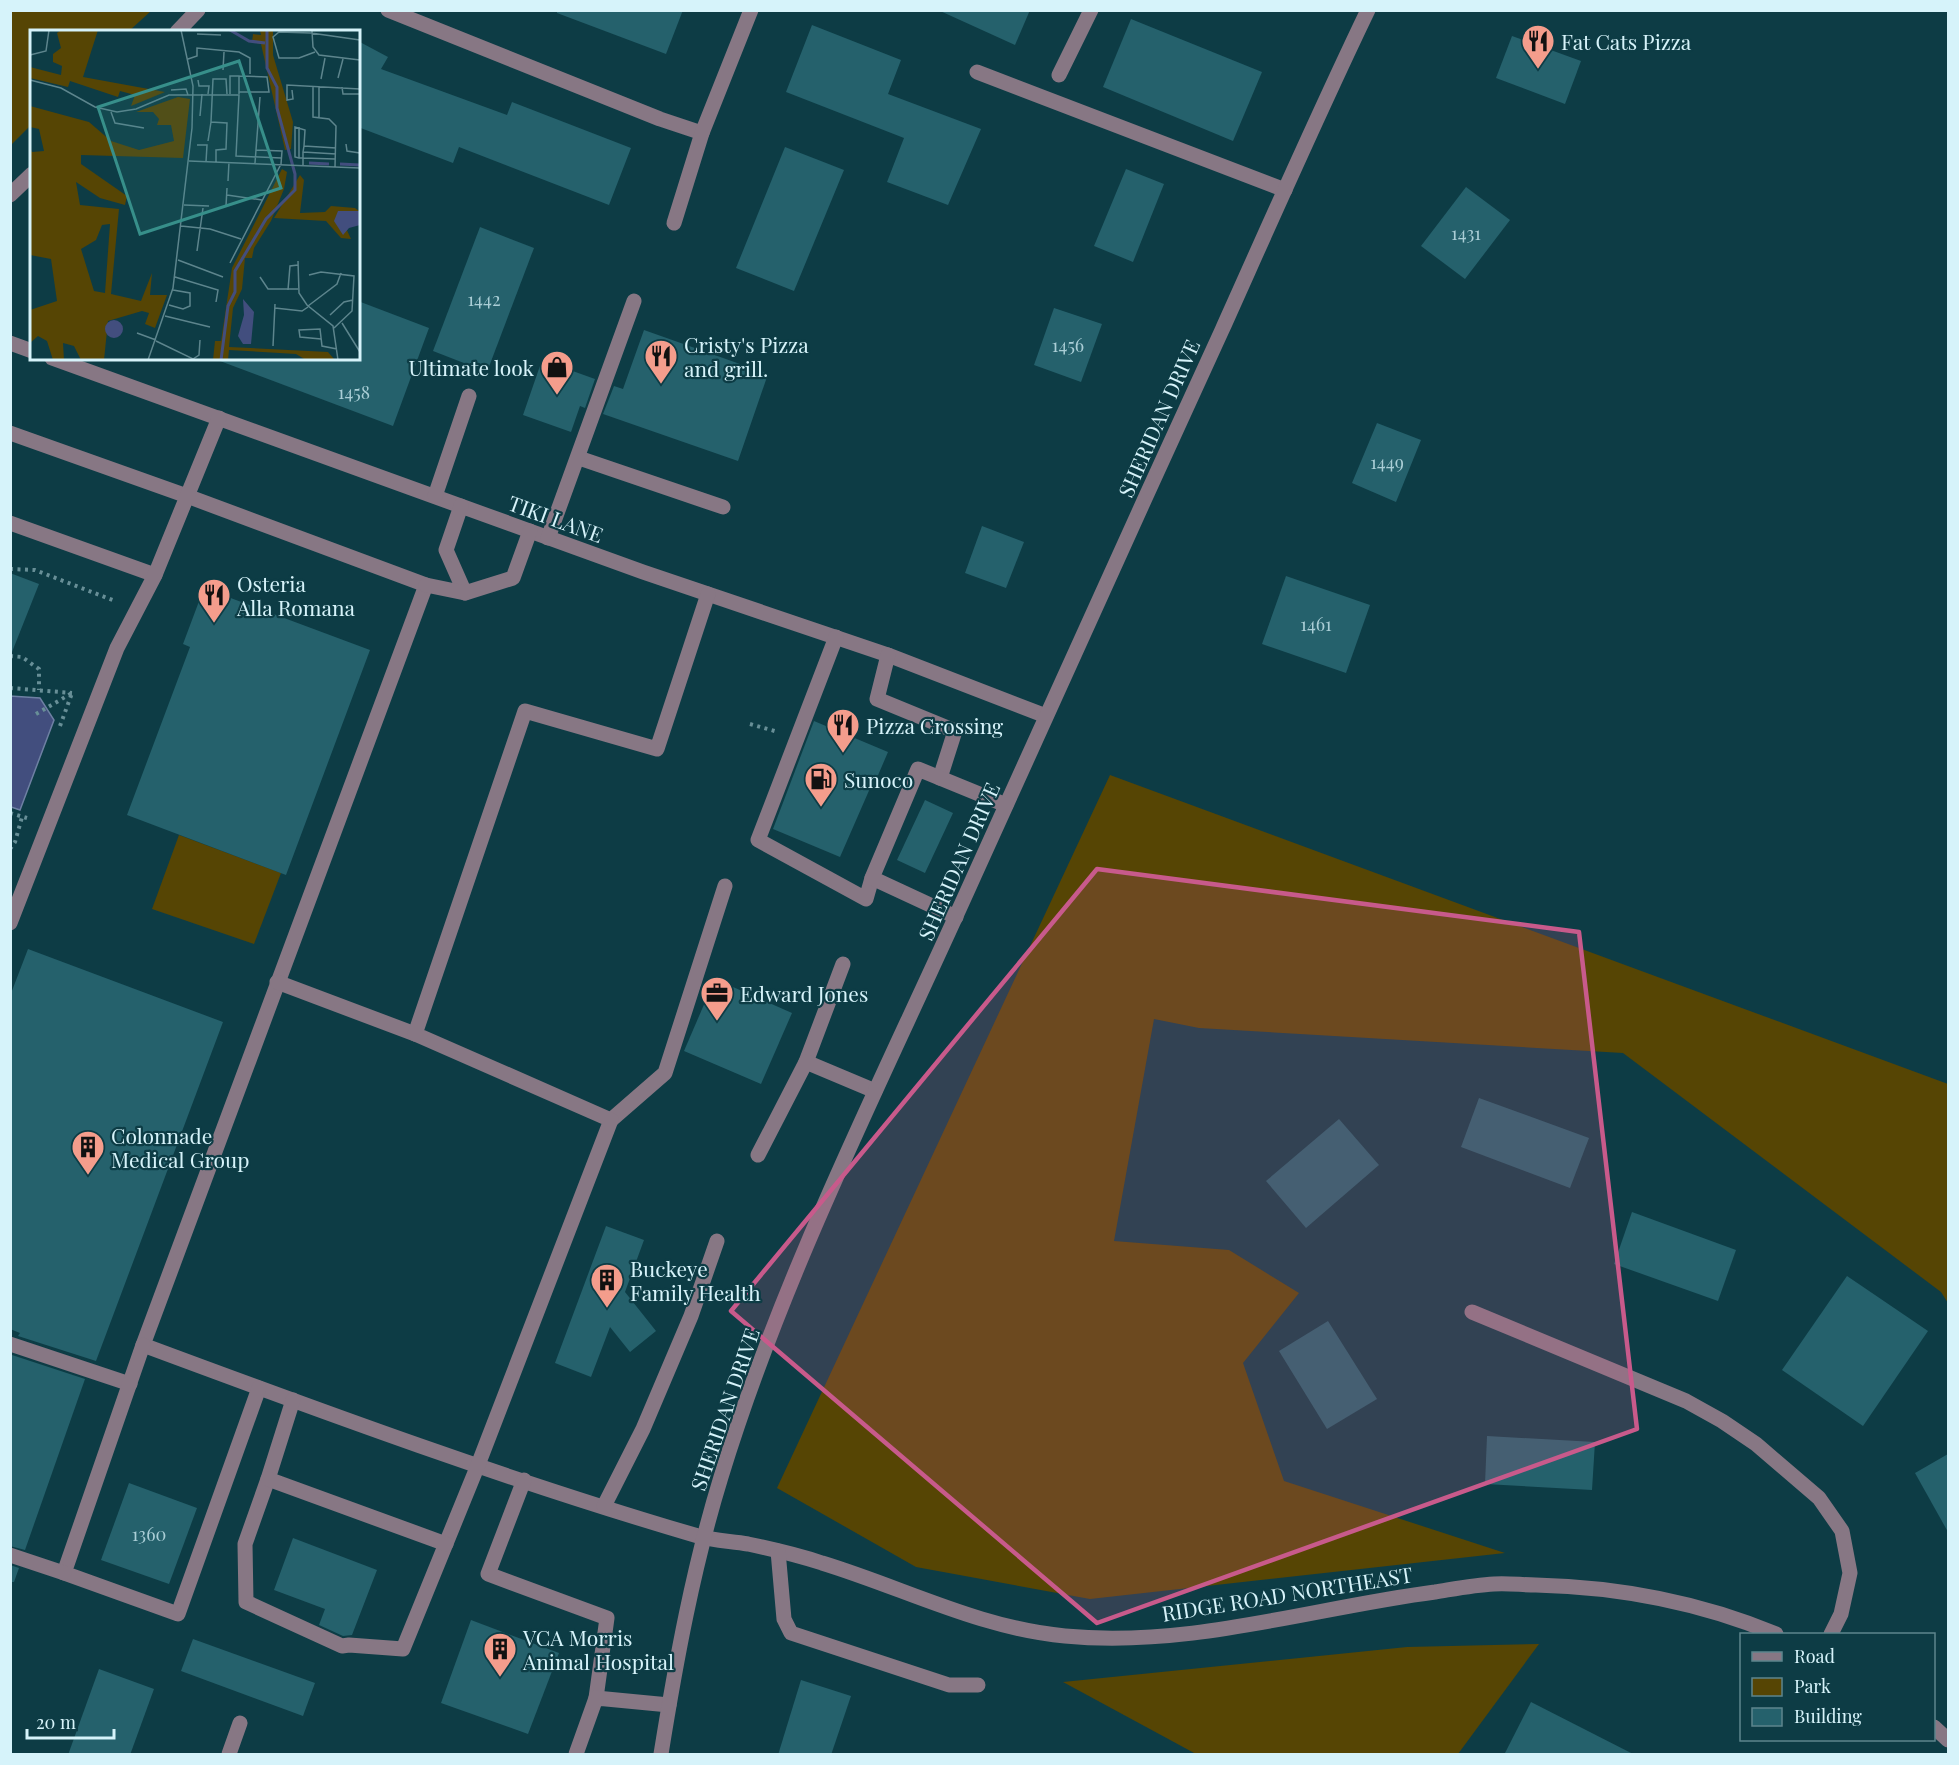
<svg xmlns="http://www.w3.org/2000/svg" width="1959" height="1765" font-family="'Playfair Display',serif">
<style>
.green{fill:#564504}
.water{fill:#424e7e;stroke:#6e80a3;stroke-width:1.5}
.building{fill:#25616c}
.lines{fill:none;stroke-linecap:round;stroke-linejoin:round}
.path{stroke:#688f97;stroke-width:4;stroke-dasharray:3 4.5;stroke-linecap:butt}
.minor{stroke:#877784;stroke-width:15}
.marked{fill:#c85a8b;fill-opacity:0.2;stroke:#c85a8b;stroke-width:4.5;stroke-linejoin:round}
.labels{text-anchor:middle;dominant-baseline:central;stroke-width:4.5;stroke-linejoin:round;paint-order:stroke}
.number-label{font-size:18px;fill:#aaced6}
.poi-label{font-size:21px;fill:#d6f3fa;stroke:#0d3c45;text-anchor:start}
.street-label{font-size:21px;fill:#d6f3fa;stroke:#0d3c45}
.inset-river{fill:none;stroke:#424e7e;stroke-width:3}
.inset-road{fill:none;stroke:#5d858d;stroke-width:1.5}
.view{fill:#378f8a;fill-opacity:0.15;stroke:#378f8a;stroke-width:3}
.inset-edge{fill:none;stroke:#d6f3fa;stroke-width:3}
</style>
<rect width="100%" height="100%" fill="#0d3c45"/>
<!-- green -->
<g class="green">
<polygon points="11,10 151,10 151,11 129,31 32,32 31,125 11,145"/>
<polygon points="1110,775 1948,1084 1948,1303 1941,1292 1623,1053 1199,1028 1154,1019 1114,1241 1229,1250 1299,1293 1243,1363 1284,1481 1505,1553 1090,1599 916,1567 777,1488"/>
<polygon points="179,835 281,873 254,944 152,909"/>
<polygon points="1539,1644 1458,1754 1196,1754 1063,1682 1407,1647"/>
</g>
<!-- water -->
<polygon class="water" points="10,696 40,698 54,720 20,810 11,807"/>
<!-- building -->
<g class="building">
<polygon points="557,10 683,10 666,54 557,13"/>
<polygon points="938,10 1030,10 1015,45"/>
<polygon points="1131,19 1262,72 1233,141 1103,87"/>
<polygon points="812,25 901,60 888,94 981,129 948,205 887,182 904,138 786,92"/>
<polygon points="1512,36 1581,61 1565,104 1496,78"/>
<polygon points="358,41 388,57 381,69 507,115 512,102 631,148 609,205 459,147 453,163 358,127"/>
<polygon points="785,147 844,170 794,291 736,268"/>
<polygon points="1126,169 1164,184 1133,262 1094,246"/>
<polygon points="1466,187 1510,220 1465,279 1421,246"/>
<polygon points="480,227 534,248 487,372 433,351"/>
<polygon points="358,301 429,328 393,426 220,361 220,358 358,358"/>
<polygon points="1054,308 1102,324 1081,382 1034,365"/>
<polygon points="644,330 768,374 738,461 603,414 614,386 623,389"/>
<polygon points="542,360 595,379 585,408 580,406 571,432 523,415"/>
<polygon points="1377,423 1421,440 1396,502 1352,483"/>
<polygon points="982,526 1024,542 1006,588 965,573"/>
<polygon points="10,573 39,584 12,652 10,652"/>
<polygon points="1286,576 1370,605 1346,673 1262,644"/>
<polygon points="204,588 370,650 286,875 127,815 190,647 183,644"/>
<polygon points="814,721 888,752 873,787 871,786 840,857 773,829"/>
<polygon points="925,800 953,813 925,873 897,860"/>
<polygon points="28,949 223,1022 96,1361 18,1336 20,1333 10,1329 10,996"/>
<polygon points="715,979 792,1013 761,1084 684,1051"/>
<polygon points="1479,1098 1589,1138 1570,1188 1461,1147"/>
<polygon points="1339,1119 1379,1165 1306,1228 1266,1181"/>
<polygon points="1632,1212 1736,1250 1718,1301 1614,1264"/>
<polygon points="606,1226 644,1240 625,1292 656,1331 630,1352 610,1327 591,1377 555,1363"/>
<polygon points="1847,1276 1928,1331 1863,1426 1782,1370"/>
<polygon points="1328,1321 1377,1399 1327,1429 1279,1351"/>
<polygon points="12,1355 85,1379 25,1550 10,1546"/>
<polygon points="1487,1436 1595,1442 1592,1490 1485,1484"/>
<polygon points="1948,1454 1948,1532 1915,1473"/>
<polygon points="129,1483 197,1508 169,1584 101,1560"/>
<polygon points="293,1538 377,1570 352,1635 343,1636 319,1625 325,1609 274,1590"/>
<polygon points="10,1565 19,1568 14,1582 10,1582"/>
<polygon points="471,1620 559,1653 528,1734 441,1703"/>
<polygon points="193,1639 315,1683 303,1716 181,1671"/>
<polygon points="99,1669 154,1689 130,1755 68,1755"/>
<polygon points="801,1680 851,1696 831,1755 778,1755"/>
<polygon points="1531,1702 1635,1755 1504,1755"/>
</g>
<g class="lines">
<!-- path -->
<g class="path">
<polyline points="10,569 35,570 115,601"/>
<polyline points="10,656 22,657 39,669 39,690"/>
<polyline points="10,688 72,693"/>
<polyline points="36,714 72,693"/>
<polyline points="750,724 778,732"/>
<polyline points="60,726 72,693"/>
<polyline points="10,813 27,818"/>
<polyline points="10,849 15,842 22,817"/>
</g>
<!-- minor -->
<g class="minor">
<polyline points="388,10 660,119 702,133"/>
<polyline points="177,32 198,10"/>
<polyline points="977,72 1285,190"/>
<polyline points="1059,75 1091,10"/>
<polyline points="10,195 32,174"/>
<polyline points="674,223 702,133 751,10"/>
<polyline points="10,343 32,351"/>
<polyline points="52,358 643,572 888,655 1046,716"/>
<path d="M10,433L187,496L426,585L143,1345C326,1413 510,1481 698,1536C714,1541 731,1541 748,1544C772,1549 798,1555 822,1563C904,1588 979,1628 1065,1636C1190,1648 1312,1608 1435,1592C1454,1589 1474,1585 1494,1584C1508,1583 1522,1585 1536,1585C1620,1587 1699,1602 1776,1634"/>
<polyline points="579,458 723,507"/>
<polyline points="435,496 469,396"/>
<polyline points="461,506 446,550 465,593"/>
<polyline points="10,523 155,575"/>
<polyline points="548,538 634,301"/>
<polyline points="426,585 465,593 513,578 530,531"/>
<polyline points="836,637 758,840 866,899 872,878"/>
<polyline points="888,655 877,699 955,731 940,778"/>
<polyline points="956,917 872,878 918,769 1006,805"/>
<polyline points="10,923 117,648 155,575 219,418"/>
<polyline points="277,982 415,1034"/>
<polyline points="806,1062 843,964"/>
<polyline points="611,1120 665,1073 725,886"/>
<polyline points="758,1155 806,1062 875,1091"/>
<polyline points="1472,1312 1686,1401 1722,1421 1756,1444 1819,1498 1842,1531 1850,1573 1841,1614 1831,1634"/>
<polyline points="10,1344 130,1384"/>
<polyline points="143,1345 64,1573 178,1614 259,1388"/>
<polyline points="293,1400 268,1479 245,1544 246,1602 342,1646 349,1645 403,1649 478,1465 611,1120 415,1034 525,711 657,749 708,594"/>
<polyline points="268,1479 446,1544"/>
<polyline points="524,1480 488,1574 607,1618 596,1698"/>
<polyline points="604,1506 643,1429 691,1316 717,1241"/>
<polyline points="778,1551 784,1619 791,1633 949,1685 978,1685"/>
<polyline points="10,1555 64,1573"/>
<polyline points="1934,1727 1948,1740"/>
<polyline points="229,1754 240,1723"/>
<polyline points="576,1754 596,1698 669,1705"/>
<path d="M661,1754C676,1661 693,1568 721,1477C785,1268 886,1073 975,874C1057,692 1139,511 1222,330C1270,223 1317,116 1368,10"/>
</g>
</g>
<!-- marked area -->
<path class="marked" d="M1097,869L1579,932L1637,1429L1097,1623L731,1311Z"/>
<!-- icons -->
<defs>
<g id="restaurant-pin" transform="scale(1.725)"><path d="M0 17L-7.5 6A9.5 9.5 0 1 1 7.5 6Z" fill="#f49d8c" stroke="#0d3c45"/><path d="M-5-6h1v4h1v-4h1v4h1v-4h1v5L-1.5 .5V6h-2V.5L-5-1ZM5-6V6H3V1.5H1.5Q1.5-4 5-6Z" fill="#111"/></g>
<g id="shop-pin" transform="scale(1.725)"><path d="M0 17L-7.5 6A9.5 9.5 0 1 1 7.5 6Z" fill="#f49d8c" stroke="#0d3c45"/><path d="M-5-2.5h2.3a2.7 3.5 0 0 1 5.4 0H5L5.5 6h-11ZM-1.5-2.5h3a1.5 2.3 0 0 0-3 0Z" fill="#111"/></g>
<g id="fuel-pin" transform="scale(1.725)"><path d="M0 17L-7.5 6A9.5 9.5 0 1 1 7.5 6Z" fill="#f49d8c" stroke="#0d3c45"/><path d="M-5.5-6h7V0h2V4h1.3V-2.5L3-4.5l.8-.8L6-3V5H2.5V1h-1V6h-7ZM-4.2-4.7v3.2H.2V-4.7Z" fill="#111"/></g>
<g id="office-pin" transform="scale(1.725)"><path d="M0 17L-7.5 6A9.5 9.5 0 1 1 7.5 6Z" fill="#f49d8c" stroke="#0d3c45"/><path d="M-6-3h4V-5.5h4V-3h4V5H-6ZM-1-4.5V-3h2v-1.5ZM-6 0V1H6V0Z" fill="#111"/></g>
<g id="building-pin" transform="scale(1.725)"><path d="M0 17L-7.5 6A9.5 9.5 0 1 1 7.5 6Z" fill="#f49d8c" stroke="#0d3c45"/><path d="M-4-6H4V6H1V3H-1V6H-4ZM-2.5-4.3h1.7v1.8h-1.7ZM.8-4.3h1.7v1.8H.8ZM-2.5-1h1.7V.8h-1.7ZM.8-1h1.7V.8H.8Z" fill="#111"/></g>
</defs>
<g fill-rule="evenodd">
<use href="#restaurant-pin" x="1538" y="41"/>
<use href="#restaurant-pin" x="661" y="356"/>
<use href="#shop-pin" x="557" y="367"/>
<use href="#restaurant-pin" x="214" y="595"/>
<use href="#restaurant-pin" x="843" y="725"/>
<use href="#fuel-pin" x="821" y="779"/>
<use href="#office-pin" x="717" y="993"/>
<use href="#building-pin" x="88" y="1147"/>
<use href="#building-pin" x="607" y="1280"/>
<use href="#building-pin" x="500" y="1649"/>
</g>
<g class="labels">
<!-- number labels -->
<g class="number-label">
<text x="1466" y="233">1431</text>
<text x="484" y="299">1442</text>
<text x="1068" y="345">1456</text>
<text x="354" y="392">1458</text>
<text x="1387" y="462">1449</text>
<text x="1316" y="624">1461</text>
<text x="149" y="1534">1360</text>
</g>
<!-- poi labels -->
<g class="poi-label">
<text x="1561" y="41">Fat Cats Pizza</text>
<text x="684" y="344">Cristy's Pizza<tspan x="684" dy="24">and grill.</tspan></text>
<text x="534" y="367" text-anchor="end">Ultimate look</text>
<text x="237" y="583">Osteria<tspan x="237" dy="24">Alla Romana</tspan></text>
<text x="866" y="725">Pizza Crossing</text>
<text x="844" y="779">Sunoco</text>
<text x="740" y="993">Edward Jones</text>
<text x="111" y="1135">Colonnade<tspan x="111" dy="24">Medical Group</tspan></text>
<text x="630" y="1268">Buckeye<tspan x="630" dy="24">Family Health</tspan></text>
<text x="523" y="1637">VCA Morris<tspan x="523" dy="24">Animal Hospital</tspan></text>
</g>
<!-- street labels -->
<g class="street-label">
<text transform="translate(1158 418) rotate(-66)">SHERIDAN DRIVE</text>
<text transform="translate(556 518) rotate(20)">TIKI LANE</text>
<text transform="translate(958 861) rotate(-66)">SHERIDAN DRIVE</text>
<text transform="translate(724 1409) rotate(-71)">SHERIDAN DRIVE</text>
<text transform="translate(1287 1593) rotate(-9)">RIDGE ROAD NORTHEAST</text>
</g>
</g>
<!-- overview -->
<g transform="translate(30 30)">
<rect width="330" height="330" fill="#0d3c45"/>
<path d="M31,0H68L53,47L135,62L101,76L105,65L90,61L88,67L40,51L38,57L0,48V37L31,45L32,36L23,32V24L31,18L27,3ZM230,0H243V25L263,92L261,119L255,120L231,14L222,12L223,4L231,5ZM148,67L160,69L153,128L51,125V134L97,166L95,175L70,168L46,152L50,175L89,179L81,264L111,271L122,243L120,265H137L125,298L115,294L119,283L112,281L78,291L74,330H51L44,316L33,313L34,330H23L17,311L8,306L0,313V280L27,271L21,229L0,225V118L2,122L14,121L9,99L0,97V76L59,92L81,111L109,120L144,111L141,95H127L129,89L123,82H106ZM80,194L75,263L64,261L51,219L66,210L72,195ZM252,139L257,142L254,159L241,191L224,218L222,228H215L212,259L203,278L199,317L298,322L304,329L276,330L266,324L199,320L198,330H183L185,311H191L202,238ZM270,145L274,150L270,183L295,182L301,176L325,178L329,181H308L321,209L311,208L296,191L244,188Z" fill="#564504" fill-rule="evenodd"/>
<path d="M308,181H330V195L319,198L313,205L304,191ZM213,269L224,282L221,314H213L208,306L214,285ZM75 299a9 9 0 1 1 18 0a9 9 0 1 1-18 0Z" fill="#424e7e"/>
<path class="inset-river" d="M200,0L219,11L235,13M279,133L299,134M310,134L330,135M191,330L198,276L205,262V241L236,189L265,160V144L247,78V57L237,38V0"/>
<path class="inset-road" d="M282,1L283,17L289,25L330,30M167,4L191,5M285,22L269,28H249L243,7L249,2L281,3L330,10M0,25L16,21L19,0M158,29L167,26V18L209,22L220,28V44M193,40L194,22M308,48L313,29M291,49L295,28M0,50L31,58L65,77L87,82L106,79L139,65H209L206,126L251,128M168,50L169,56H179L178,64M283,56V87L299,89L306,96L305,137M312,57L313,64H330M141,60L156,59L158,65M262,60L263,69L257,70V55L330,59M209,62H239L237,47L209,46M200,64V46H209V64M81,82L85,93L114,98M170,86L172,64M289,88V56M178,111L181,92M316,114L317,121L330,123M167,115H177L176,132M274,116L306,118M273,122L306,124M269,128V97M159,131L330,138M186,132V120L196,119L197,93L181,92L183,49H196L197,64M225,133L230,67M273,135V122L274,116L275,100L265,97V127L269,128H273L305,129M198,151L199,132M197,165L232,170M154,175L179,176M196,176L197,158M151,196L180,199L211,209M167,221L173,178M148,230L193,247M268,231L269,263L277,275L303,296L308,330M200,233L251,134L252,121L226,120M279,245L291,242L324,246L322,281L304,298M145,247L188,260L186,272M230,247L238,259H268M258,260L260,236L268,235M139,275L153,279L160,276V263L143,260M278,276L307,254L311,243M245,278L272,281L278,277M300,285L314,272L323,270M135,286L180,297M312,293L330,322M107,303L126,310M291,309L270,307L269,300L290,299L292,316L307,319M126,311L163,329L169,325L170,310M243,316L245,274M118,330L143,258L162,98L163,56L151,0M251,330H271"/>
<path class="view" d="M209,31L251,158L110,204L68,77Z"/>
<rect width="330" height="330" class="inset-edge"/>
</g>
<!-- border -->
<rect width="1959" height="1765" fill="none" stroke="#d6f3fa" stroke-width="24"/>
<!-- legend -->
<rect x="1740" y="1633" width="195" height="108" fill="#0d3c45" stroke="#5d858d" stroke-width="1.5"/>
<rect x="1752" y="1652" width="30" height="9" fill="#877784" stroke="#5d858d" stroke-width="1.5"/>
<text x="1794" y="1663" font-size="18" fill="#d6f3fa">Road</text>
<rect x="1752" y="1678" width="30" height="18" fill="#564504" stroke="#5d858d" stroke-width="1.5"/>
<text x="1794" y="1693" font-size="18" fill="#d6f3fa">Park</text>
<rect x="1752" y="1708" width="30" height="18" fill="#25616c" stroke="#5d858d" stroke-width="1.5"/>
<text x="1794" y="1723" font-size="18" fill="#d6f3fa">Building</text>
<!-- scale -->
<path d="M27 1729v9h87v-9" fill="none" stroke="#d6f3fa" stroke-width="3"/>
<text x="36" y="1729" font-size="18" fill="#d6f3fa" stroke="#0d3c45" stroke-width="4.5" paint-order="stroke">20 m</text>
</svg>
